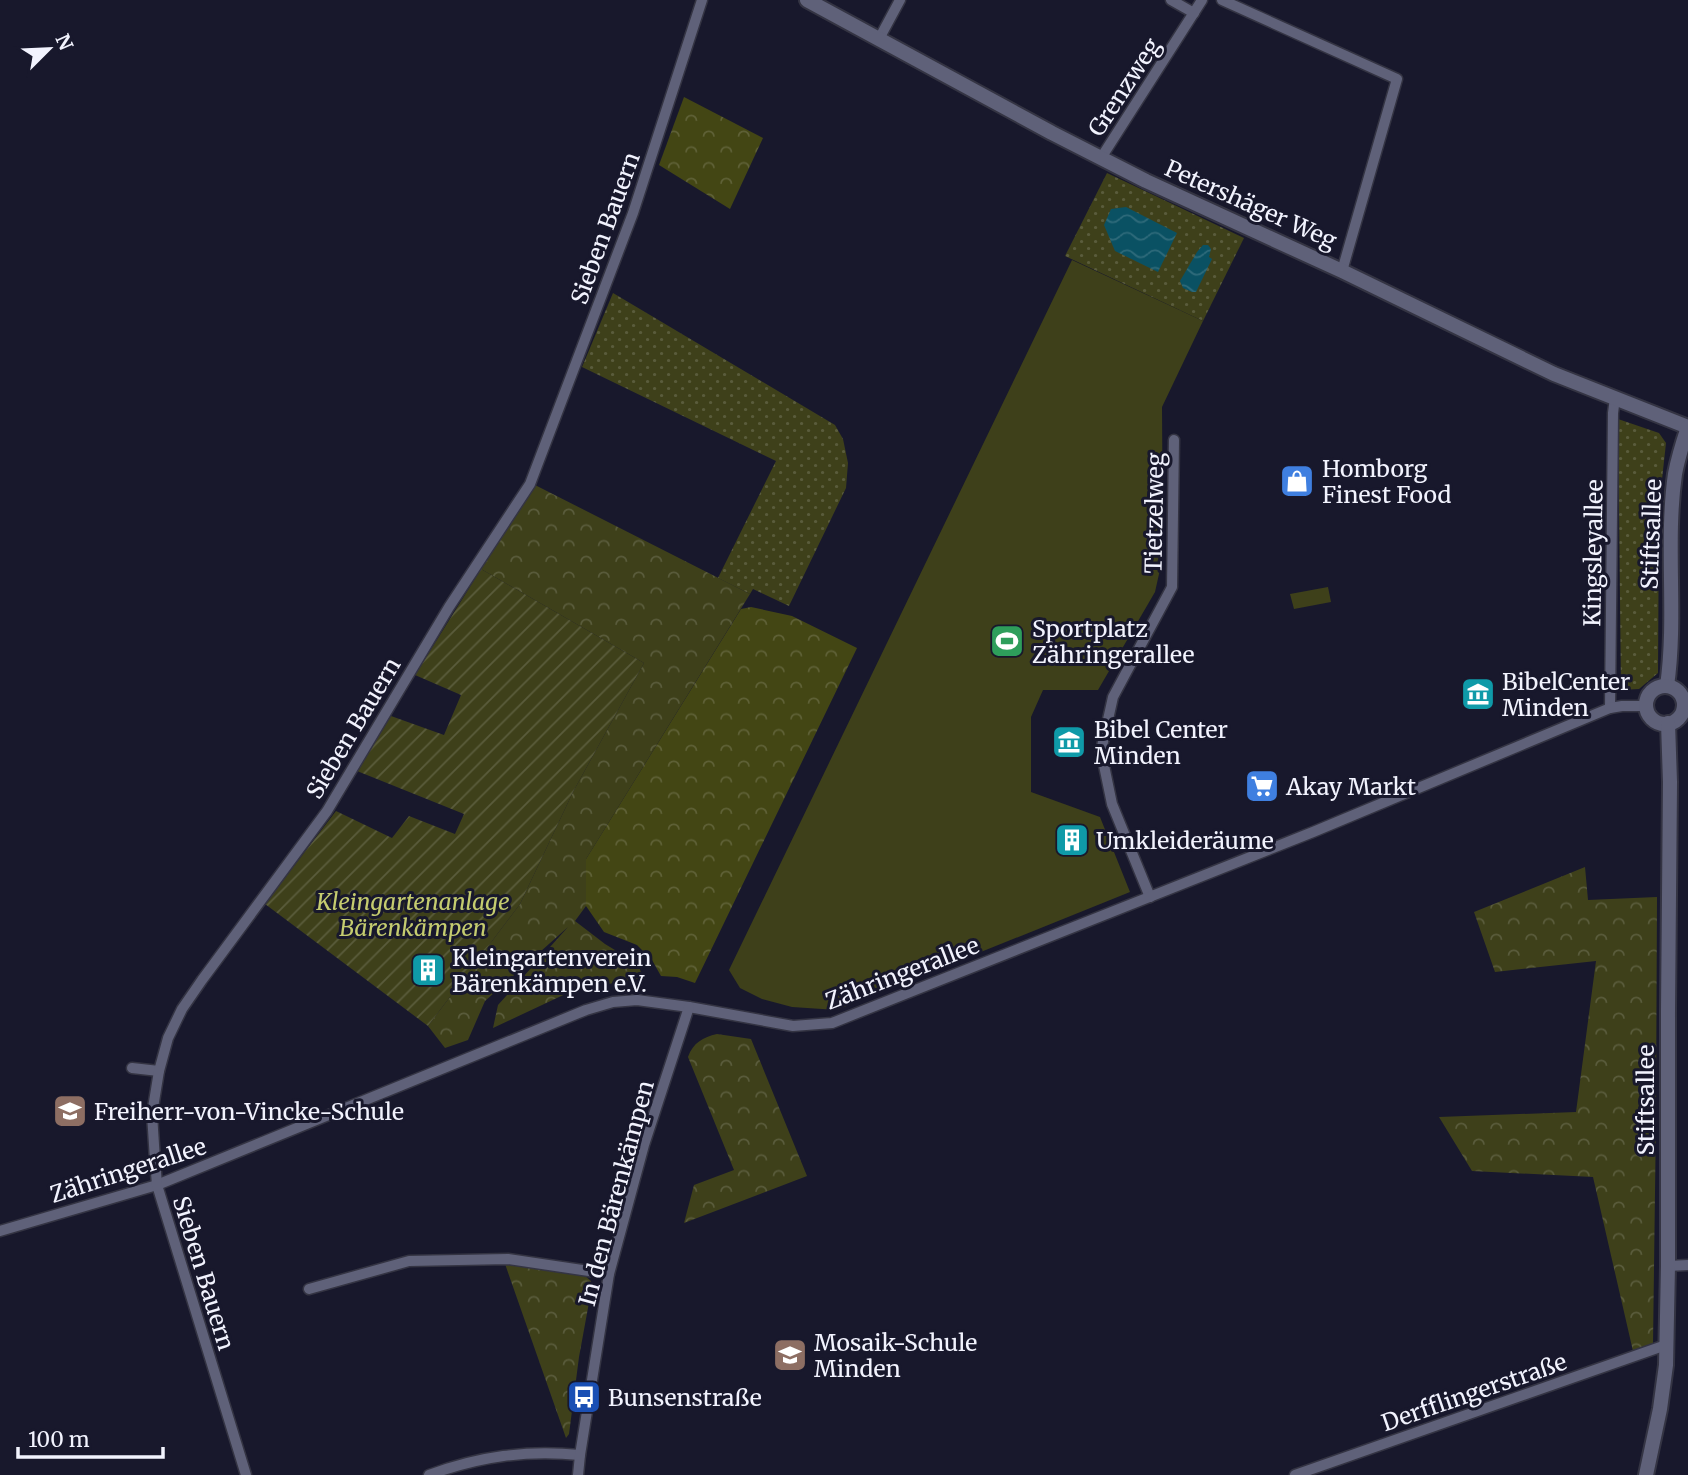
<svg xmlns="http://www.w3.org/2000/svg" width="1688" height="1475" font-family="Merriweather,serif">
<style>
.grass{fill:url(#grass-dots)}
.forest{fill:url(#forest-crowns)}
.park{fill:url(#park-crowns)}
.garden{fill:url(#garden-furrows)}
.pitch{fill:#3e401a}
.water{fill:url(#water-waves)}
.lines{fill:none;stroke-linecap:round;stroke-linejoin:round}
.street-casing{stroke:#343443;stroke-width:13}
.secondary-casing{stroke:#343443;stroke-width:18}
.street{stroke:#5f6179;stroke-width:10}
.secondary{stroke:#5f6179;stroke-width:14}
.labels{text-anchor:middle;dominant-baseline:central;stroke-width:6;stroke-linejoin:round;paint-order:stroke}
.street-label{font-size:23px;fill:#f2f3fe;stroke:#18182c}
.poi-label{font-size:23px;fill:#f2f3fe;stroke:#18182c;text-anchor:start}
.park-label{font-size:23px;font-style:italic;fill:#c5cc6f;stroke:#18182c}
</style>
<defs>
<pattern id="grass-dots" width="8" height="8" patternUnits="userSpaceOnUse" patternTransform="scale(1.75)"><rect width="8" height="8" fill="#3e401a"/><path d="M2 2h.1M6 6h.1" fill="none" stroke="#5a5c3c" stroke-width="1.8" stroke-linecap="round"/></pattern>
<pattern id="forest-crowns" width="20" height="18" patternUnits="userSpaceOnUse" patternTransform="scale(1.75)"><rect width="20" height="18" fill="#434614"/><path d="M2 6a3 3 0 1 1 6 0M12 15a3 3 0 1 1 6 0" fill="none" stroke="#5f6137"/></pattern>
<pattern id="park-crowns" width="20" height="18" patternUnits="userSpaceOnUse" patternTransform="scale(1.75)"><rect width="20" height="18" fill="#3e401a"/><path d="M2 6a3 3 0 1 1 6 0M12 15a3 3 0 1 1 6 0" fill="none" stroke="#5a5c3c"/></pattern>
<pattern id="garden-furrows" width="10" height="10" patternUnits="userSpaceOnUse" patternTransform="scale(1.75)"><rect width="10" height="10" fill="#3e401a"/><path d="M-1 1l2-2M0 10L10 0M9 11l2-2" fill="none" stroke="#5a5c3c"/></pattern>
<pattern id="water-waves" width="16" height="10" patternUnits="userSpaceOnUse" patternTransform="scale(1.75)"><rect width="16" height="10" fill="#0a5163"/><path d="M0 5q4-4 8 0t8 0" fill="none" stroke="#2e6a7a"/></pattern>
</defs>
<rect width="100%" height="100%" fill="#18182c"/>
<!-- grass -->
<g class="grass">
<polygon points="1107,173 1244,238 1203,321 1065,256"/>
<polygon points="613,293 835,425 843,439 848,463 846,488 789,606 753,589 750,594 718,578 776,461 582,367"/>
<polygon points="1618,419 1659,433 1666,443 1659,507 1658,673 1639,689 1621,690"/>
</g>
<!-- forest -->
<g class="forest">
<polygon points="684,97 763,138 730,209 659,165"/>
<polygon points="751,607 792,616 857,648 695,983 677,977 661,976 652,960 637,945 604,932 586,906 586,859 741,609"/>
</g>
<!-- park -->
<g class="park">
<polygon points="535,485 750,594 586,859 586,906 575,921 605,944 638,964 643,978 574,990 493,1028 498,1005 568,927 485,1001 468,1040 445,1048 428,1026 520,904 573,792 644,663 481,569"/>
<polygon points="1585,867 1588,900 1657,897 1656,1117 1653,1344 1633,1351 1593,1177 1472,1171 1439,1117 1576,1112 1596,961 1495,972 1474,912"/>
<path d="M717,1034L751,1039L807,1176L684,1223L694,1185L734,1170L688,1057C693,1043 703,1037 717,1034Z"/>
<polygon points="504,1261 584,1275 591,1281 592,1286 579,1357 569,1434 566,1438"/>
</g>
<!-- garden -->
<polygon class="garden" points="481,569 644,663 573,792 520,904 428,1026 265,904 336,811 392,838 409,816 455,834 464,814 357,771 391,716 444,735 461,695 415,675"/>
<!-- pitch -->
<g class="pitch">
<polygon points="1072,260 1203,321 1162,407 1163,556 1155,592 1098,690 1043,690 1031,717 1031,792 1100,817 1130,892 837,1010 792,1007 762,999 740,988 729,970"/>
<polygon points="1328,587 1331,602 1294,609 1290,594"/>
</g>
<!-- water -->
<g class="water">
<polygon points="1126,207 1177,233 1158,272 1115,251 1104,225 1111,209"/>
<polygon points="1203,245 1208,245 1211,249 1209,257 1212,259 1196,292 1192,292 1183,288 1180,281 1197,252"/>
</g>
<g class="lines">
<!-- street casing -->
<g class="street-casing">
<g id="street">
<polyline points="1171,0 1194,13"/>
<polyline points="1222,0 1397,79 1342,271"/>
<polyline points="879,39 900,0"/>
<polyline points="1101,158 1202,0"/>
<polyline points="1610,708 1613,413 1615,398"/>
<polyline points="1150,897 1112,804 1101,751 1113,697 1172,587 1174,440"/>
<polyline points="132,1068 159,1071"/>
<polyline points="0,1231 157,1185 586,1010 613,1002 637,1000 689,1007 793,1026 832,1023 1313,832 1610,708 1622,706 1646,706"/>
<polyline points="1668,1266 1688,1265"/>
<polyline points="309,1289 409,1261 508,1259 609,1274"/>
<polyline points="246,1475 157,1185 155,1160 152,1114 159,1071 168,1038 182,1009 202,980 327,811 449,607 530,484 633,213 702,0"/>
<path d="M429,1475C480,1456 526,1450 580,1455"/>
<polyline points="578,1475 580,1455 609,1274 644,1145 689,1007"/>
<polyline points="1295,1475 1666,1345"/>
</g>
</g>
<!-- secondary casing -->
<g class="secondary-casing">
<g id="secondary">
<polyline points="807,0 1052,133 1146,181 1342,271 1554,374 1688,427"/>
<path d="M1667,686C1677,616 1665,544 1675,474C1678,458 1683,442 1688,427"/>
<circle cx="1665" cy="705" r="19"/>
<polyline points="1646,1475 1660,1409 1666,1365 1668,1266 1668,1010 1670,782 1668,723"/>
</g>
</g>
<!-- street -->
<use href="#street" class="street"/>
<!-- secondary -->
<use href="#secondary" class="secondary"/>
</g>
<!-- icons -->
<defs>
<g id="shop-square" transform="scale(1.75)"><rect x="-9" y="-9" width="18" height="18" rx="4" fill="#3f7fe0" stroke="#18182c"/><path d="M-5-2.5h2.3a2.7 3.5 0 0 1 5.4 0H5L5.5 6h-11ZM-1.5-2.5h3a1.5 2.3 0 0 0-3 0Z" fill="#fff"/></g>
<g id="stadium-square" transform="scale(1.75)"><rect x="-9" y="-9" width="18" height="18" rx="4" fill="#2e9e5b" stroke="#18182c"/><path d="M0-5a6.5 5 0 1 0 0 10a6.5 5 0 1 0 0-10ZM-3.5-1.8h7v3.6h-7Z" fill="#fff"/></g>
<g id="museum-square" transform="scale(1.75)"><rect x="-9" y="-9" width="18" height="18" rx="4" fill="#0f9aa8" stroke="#18182c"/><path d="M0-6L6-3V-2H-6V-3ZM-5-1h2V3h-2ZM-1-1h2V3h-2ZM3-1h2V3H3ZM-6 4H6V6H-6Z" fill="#fff"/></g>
<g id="supermarket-square" transform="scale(1.75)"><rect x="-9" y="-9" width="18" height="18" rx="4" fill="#3f7fe0" stroke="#18182c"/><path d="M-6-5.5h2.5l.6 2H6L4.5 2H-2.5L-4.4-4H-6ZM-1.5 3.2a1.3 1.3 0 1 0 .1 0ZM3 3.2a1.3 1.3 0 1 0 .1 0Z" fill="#fff"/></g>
<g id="building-square" transform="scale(1.75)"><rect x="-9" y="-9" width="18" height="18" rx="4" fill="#0f9aa8" stroke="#18182c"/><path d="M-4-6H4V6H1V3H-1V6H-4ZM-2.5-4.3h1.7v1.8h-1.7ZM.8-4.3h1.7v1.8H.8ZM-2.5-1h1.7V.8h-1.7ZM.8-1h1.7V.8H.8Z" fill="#fff"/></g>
<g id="school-square" transform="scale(1.75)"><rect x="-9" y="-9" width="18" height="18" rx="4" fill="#8d6e63" stroke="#18182c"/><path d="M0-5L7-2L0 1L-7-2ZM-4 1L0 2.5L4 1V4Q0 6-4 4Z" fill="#fff"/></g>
<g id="bus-square" transform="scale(1.75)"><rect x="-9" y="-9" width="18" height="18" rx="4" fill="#1a4fb4" stroke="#18182c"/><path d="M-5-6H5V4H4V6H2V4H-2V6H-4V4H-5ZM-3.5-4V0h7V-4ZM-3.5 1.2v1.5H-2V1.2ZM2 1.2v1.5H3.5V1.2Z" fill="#fff"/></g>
</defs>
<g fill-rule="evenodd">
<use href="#shop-square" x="1297" y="481"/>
<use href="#stadium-square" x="1007" y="641"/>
<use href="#museum-square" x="1478" y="694"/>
<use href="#museum-square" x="1069" y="742"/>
<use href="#supermarket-square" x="1262" y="786"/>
<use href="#building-square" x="1072" y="840"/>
<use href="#building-square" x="428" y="970"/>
<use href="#school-square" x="70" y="1111"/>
<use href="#school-square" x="790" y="1355"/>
<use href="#bus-square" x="584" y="1397"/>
</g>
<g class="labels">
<!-- street labels -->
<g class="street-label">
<text transform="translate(1124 87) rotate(-57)">Grenzweg</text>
<text transform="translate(1251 204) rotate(24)">Petershäger Weg</text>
<text transform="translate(605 228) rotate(-70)">Sieben Bauern</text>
<text transform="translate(1154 513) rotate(-89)">Tietzelweg</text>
<text transform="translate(1651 534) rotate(-88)">Stiftsallee</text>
<text transform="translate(1593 553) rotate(-89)">Kingsleyallee</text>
<text transform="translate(353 728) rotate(-59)">Sieben Bauern</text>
<text transform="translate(902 973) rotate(-21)">Zähringerallee</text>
<text transform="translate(1645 1100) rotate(-90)">Stiftsallee</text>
<text transform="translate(128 1170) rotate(-18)">Zähringerallee</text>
<text transform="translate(616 1193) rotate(-75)">In den Bärenkämpen</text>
<text transform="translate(204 1273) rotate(73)">Sieben Bauern</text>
<text transform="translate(1474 1392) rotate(-19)">Derfflingerstraße</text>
</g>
<!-- poi labels -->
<g class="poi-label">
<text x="1322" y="468">Homborg<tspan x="1322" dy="26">Finest Food</tspan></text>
<text x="1032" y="628">Sportplatz<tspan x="1032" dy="26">Zähringerallee</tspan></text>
<text x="1502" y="681">BibelCenter<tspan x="1502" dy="26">Minden</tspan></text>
<text x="1094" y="729">Bibel Center<tspan x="1094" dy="26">Minden</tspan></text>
<text x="1286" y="786">Akay Markt</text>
<text x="1096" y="840">Umkleideräume</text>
<text x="452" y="957">Kleingartenverein<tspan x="452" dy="26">Bärenkämpen e.V.</tspan></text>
<text x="94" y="1111">Freiherr-von-Vincke-Schule</text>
<text x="814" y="1342">Mosaik-Schule<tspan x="814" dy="26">Minden</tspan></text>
<text x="608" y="1397">Bunsenstraße</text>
</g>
<!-- park labels -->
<g class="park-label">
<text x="413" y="901">Kleingartenanlage<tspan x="413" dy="26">Bärenkämpen</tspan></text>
</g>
</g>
<!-- north arrow -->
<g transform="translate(49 49) rotate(66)" stroke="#18182c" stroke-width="5" paint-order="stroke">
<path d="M0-5L12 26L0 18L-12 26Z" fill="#f2f3fe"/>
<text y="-10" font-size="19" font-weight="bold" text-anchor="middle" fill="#f2f3fe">N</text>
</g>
<!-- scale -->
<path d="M18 1447v10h145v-10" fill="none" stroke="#f2f3fe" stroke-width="3.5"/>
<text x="28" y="1447" font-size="21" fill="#f2f3fe" stroke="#18182c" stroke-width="5" paint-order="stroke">100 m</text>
</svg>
